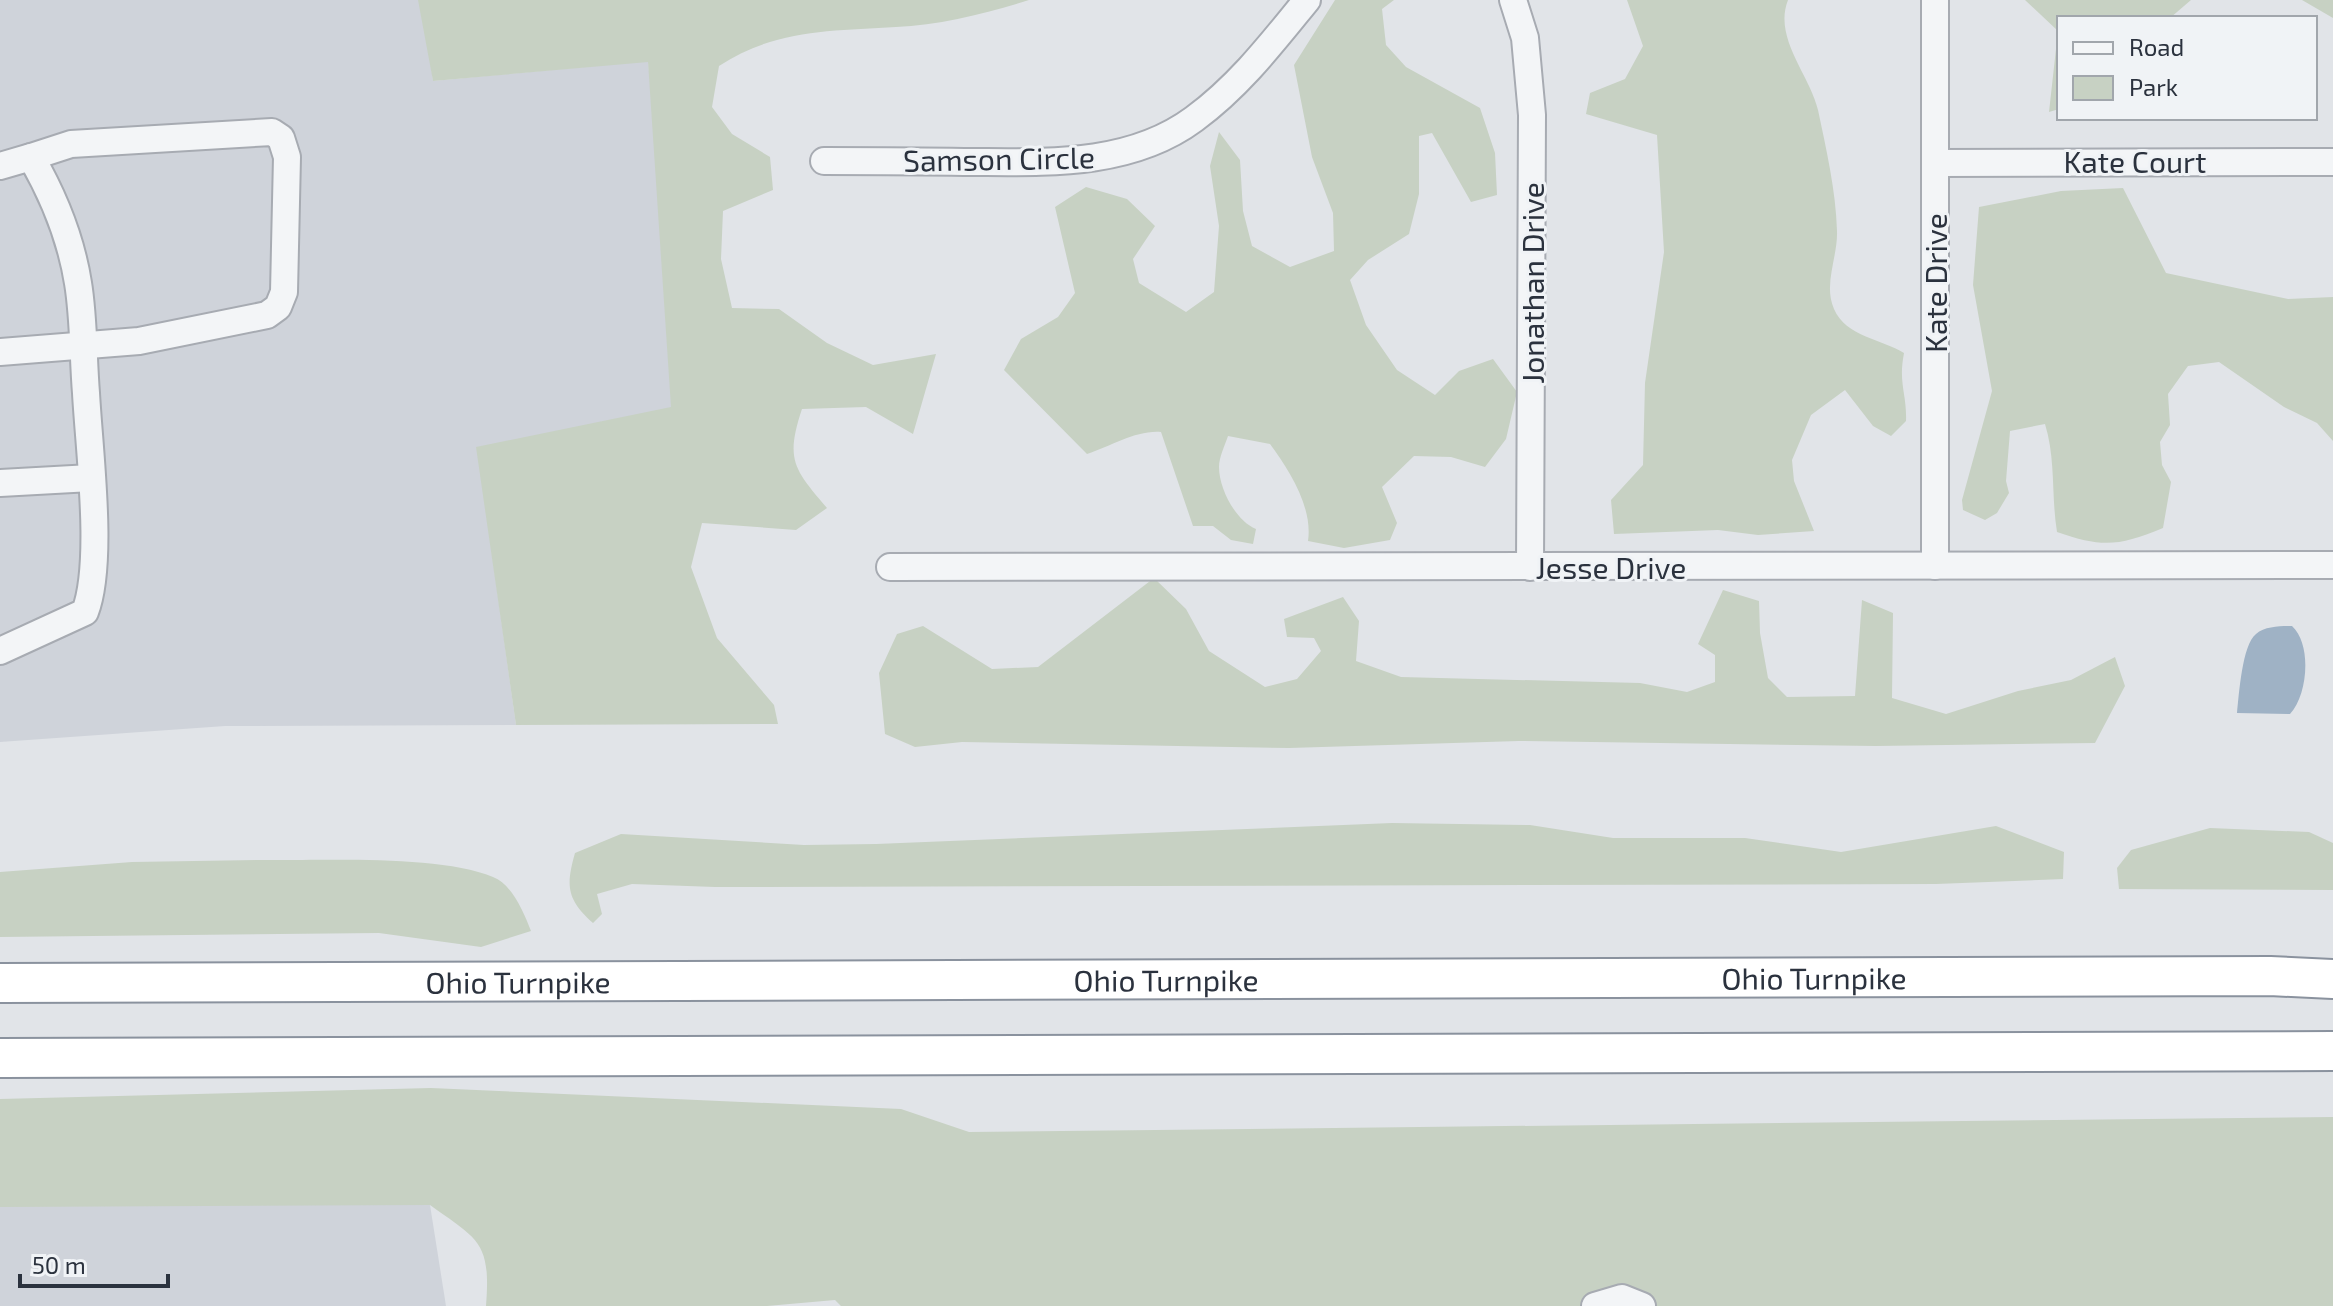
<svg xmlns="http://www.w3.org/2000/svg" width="2333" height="1306" font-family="'Exo 2',sans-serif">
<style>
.built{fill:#cfd3da}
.green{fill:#c7d1c3}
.water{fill:#9fb2c5}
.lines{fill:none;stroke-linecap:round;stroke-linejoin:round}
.minor-casing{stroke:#a7abb2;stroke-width:30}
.highway-casing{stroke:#8a929e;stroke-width:42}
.minor{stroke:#f3f5f7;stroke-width:26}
.highway{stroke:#fff;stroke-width:38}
.labels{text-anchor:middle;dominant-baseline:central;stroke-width:6;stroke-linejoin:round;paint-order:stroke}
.street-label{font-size:30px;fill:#2b323e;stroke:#f0f3f6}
</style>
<rect width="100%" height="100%" fill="#e1e4e8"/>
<!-- built -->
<g class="built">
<polygon points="0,0 422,0 433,81 648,61 685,442 477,447 516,725 225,726 0,742"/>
<polygon points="0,1197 430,1205 446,1306 0,1306"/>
</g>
<!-- green -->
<g class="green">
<path d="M418,0H1029C988,13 940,25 896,27C832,31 775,29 719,66L712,107L732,134L770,157L773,190L723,211L721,259L732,308L779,309L827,343L873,365L936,354L913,434L866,407L802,409C785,460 794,469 827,508L796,530L702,523L691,567L717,638L774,705L778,724L516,725L476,447L671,407L648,62L433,81Z"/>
<path d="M1335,0H1394L1382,9L1386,45L1406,67L1480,108L1495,153L1497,195L1471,202L1432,133L1419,136V194L1409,234L1368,260L1350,280L1366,325L1397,370L1435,395L1459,371L1493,359L1517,392L1506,439L1485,467L1451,457L1414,456L1382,487L1397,523L1390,540L1344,548L1308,541C1313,507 1289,470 1270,444L1228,436C1225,445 1219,457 1219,467C1219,489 1236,521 1256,529L1253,544L1231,540L1213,526H1193L1161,432C1136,430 1112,446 1087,454L1004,370L1021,339L1058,317L1075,293L1055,207L1086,187L1127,199L1155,226L1133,259L1139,283L1186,312L1214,292L1219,226L1210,166L1219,132L1240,160L1243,211L1252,246L1290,267L1334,251L1333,213L1312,157L1294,65Z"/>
<path d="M1627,0H1788C1773,38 1810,75 1818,110C1826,148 1836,191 1837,231C1838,257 1823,284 1834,309C1846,337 1882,339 1904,353C1898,384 1907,393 1906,421L1891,436L1873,426L1845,390L1811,415L1792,460L1794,481L1814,531L1758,535L1718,530L1614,534L1611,500L1643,465L1645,383L1664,252L1657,135L1586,114L1590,93L1625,79L1643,46Z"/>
<polygon points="2025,0 2191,0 2170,18 2059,18 2059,109 2049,112 2058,31"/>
<polygon points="2302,0 2333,0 2333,18"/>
<path d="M2123,188L2166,273L2288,299L2333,297V441L2317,423L2284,407L2219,362L2188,366L2168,394L2170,425L2160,442L2162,465L2171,482L2163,528C2119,546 2103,548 2057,532C2051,495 2056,460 2045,424L2010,431L2006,481L2009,493L1997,513L1985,520L1963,510L1962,500L1992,391L1973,285L1979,207L2061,191Z"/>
<polygon points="1154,578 1186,609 1209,651 1265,687 1297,679 1321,651 1314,638 1287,637 1284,619 1343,597 1359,621 1356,661 1401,677 1640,683 1687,692 1715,682 1715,655 1698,644 1723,590 1759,601 1760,633 1768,678 1787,697 1855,696 1862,600 1893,613 1892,698 1946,714 2018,691 2071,680 2115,657 2125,686 2095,743 1876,746 1519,741 1289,748 962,742 915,747 885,734 879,673 897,634 923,626 992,669 1038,667"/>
<path d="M1392,823L1530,825L1613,838H1745L1841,852L1996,826L2064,852L2063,879L1936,884L715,887L632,884L597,894L602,914L593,923C566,899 566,885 575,853L621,834L804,845L876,844Z"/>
<polygon points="2210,828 2309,832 2333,843 2333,890 2119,889 2117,868 2131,850"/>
<path d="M256,860C319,861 438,854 493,877C512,884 524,913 531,931L481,947L379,933L0,937V872L132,862Z"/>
<path d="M431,1088L901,1109L969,1132L2333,1117V1306H841L835,1300L767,1306H486C491,1242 479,1240 430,1205L0,1207V1099Z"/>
</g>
<!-- water -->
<path class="water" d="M2292,626C2312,644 2308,695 2290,714L2237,713C2239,695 2242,645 2256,634C2265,626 2281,626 2292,626Z"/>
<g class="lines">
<!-- minor casing -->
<g class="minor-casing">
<g id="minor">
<polyline points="1513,0 1525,38 1532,115 1530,567"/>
<path d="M824,161C871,161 917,161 964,162C1041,162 1128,168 1194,119C1239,86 1272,43 1307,0"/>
<polyline points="1936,163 2333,162"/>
<path d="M0,166L31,157C53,195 71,239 78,283C84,319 83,357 86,393C89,450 104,562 85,612L0,651"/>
<polyline points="0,352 139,341 267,315 278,307 284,292 287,157 281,138 272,132 71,144 31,157"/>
<polyline points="0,483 91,478"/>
<polyline points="1935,566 1935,0"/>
<polyline points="890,567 2333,565"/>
<polyline points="1595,1306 1622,1298 1642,1306"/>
</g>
</g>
<!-- highway casing -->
<g class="highway-casing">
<g id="highway">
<path id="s1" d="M0,983L2270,976L2333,979"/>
<polyline points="0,1058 2333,1051"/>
</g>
</g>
<!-- minor -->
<use href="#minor" class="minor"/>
<!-- highway -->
<use href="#highway" class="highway"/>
</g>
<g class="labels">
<!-- street labels -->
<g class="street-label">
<text transform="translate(999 158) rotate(-1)">Samson Circle</text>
<text x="2135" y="161">Kate Court</text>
<text transform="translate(1532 283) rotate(-90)">Jonathan Drive</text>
<text transform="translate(1935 283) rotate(-90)">Kate Drive</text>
<text x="1611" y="567">Jesse Drive</text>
<text stroke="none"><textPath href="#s1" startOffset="1814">Ohio Turnpike</textPath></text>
<text stroke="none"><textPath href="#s1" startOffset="1166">Ohio Turnpike</textPath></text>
<text stroke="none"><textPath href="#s1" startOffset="518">Ohio Turnpike</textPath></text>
</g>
</g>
<!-- legend -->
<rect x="2057" y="16" width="260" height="104" fill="#f0f3f6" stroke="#a1a6ac" stroke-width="2"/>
<rect x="2073" y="42" width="40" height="12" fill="#f3f5f7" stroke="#a1a6ac" stroke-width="2"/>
<text x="2129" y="56" font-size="24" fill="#2b323e">Road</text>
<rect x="2073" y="76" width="40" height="24" fill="#c7d1c3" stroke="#a1a6ac" stroke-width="2"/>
<text x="2129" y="96" font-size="24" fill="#2b323e">Park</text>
<!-- scale -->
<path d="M20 1274v12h148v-12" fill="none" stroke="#2b323e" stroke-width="4"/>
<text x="32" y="1274" font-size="24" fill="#2b323e" stroke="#f0f3f6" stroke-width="6" paint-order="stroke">50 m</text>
</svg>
